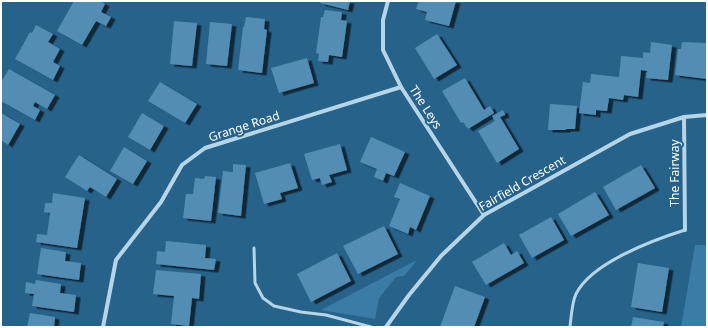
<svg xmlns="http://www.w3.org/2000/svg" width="708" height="328" font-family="'Noto Sans',sans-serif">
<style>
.green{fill:#3b7ca7}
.building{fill:#538db3;filter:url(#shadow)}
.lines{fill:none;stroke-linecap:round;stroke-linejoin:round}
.lane{stroke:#b5d5e9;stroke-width:3}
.street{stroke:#b5d5e9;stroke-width:4}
.labels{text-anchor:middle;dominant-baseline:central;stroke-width:4;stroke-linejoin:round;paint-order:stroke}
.street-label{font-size:12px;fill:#fff;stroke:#27628a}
</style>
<defs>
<filter id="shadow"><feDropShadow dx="4.5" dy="2.5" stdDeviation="0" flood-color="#0009"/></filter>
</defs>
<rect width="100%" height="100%" fill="#27628a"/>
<!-- green -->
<g class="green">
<polygon points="695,245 707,245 707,327 681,327"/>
<polygon points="417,260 404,276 396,277 379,298 375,319 321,310"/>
</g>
<!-- building -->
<g class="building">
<polygon points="74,1 100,1 105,4 101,12 111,17 106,26 96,21 82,45 57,31"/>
<polygon points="321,1 350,1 348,10 320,3"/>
<polygon points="419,1 456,1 449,26 425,20 427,12 416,9"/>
<polygon points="325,10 342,12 341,20 347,21 342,57 329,55 328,62 318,61 319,54 316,53 321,17 323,17"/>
<polygon points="246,17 265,19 264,29 267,30 262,73 238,70 243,27 244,27"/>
<polygon points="174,21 197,23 192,66 170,64"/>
<polygon points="210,22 232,24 227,66 206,64"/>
<polygon points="36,25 53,34 48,42 60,49 53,62 60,66 53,80 15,59 30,32 32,33"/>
<polygon points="437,34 457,65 434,79 415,48"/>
<polygon points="651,42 672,45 668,80 646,78 647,71 641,70 638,97 624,95 623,100 609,98 607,111 596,110 596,115 579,113 583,82 590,83 591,74 619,77 621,56 643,58 643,52 650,53"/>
<polygon points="682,42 707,43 707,79 675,75 678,49 681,49"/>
<polygon points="307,58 314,83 279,93 271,68"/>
<polygon points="9,69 55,95 47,109 35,102 33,106 40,110 35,120 1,101 1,82"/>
<polygon points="465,78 484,110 490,106 494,113 468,129 463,122 461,123 442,91"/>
<polygon points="160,82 197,104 185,123 148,101"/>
<polygon points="550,104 577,106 575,129 566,129 566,130 548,130"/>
<polygon points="503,110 505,115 500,117 519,149 497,163 478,131 495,121 492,116"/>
<polygon points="1,113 20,124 8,145 1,140"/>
<polygon points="142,113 164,126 150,150 128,137"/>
<polygon points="371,137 405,152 394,176 386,173 383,181 374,177 377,169 360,162"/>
<polygon points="340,144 347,170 329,175 332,182 322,185 320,178 312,180 304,154"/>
<polygon points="124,147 147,161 133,184 110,171"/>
<polygon points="79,155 117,179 106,197 90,187 87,191 65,177"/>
<polygon points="290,163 298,188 280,193 282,199 264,204 255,173"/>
<polygon points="233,164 246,165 241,216 218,213 223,171 233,172"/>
<polygon points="641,165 655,188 616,210 603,187"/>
<polygon points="205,176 216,177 211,221 183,218 186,194 193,194 195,178 204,179"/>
<polygon points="400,183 430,196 416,230 410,227 408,234 389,226 400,199 394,197"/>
<polygon points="595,192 609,215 571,236 558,214"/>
<polygon points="53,193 85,198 77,248 36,242 37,234 47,235 50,213 44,212 45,203 52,203"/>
<polygon points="551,217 564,240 532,258 519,235"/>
<polygon points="384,226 398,254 358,274 343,246"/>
<polygon points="166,241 206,245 205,258 216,259 214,270 156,264 157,251 165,252"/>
<polygon points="504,243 511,255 517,251 524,263 486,285 472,262"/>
<polygon points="41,248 66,252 65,261 81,263 79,280 37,274"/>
<polygon points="337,253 351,281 311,302 297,274"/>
<polygon points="638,263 669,268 662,312 631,307"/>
<polygon points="156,270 201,274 199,299 192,298 189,326 171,324 174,296 153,294"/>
<polygon points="36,280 61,284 60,293 76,295 74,312 32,306 34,294 25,293 26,282 35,284"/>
<polygon points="455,286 485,297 474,327 440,327"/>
<polygon points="30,313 55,317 54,327 27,327"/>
<polygon points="633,317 664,322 663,327 631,327"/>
</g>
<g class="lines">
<!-- lane -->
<g class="lane">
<polyline points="254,248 255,283 263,298 274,306 301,312 326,315 371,327"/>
<path d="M570,327C571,318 572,302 576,294C591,263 653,240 685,230"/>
</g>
<!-- street -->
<g class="street">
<polyline points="388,1 383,20 383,50 401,87 484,215"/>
<polyline points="684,117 685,230"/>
<polyline points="103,327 116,260 161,202 182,165 205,148 401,87"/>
<polyline points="386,327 409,295 441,256 484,215 630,134 684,117 707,115"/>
</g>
</g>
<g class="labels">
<!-- street labels -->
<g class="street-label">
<text transform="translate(426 107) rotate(57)">The Leys</text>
<text transform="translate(244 126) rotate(-18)">Grange Road</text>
<text transform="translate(674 173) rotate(-90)">The Fairway</text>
<text transform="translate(522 183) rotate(-30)">Fairfield Crescent</text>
</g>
</g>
<!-- border -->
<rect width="708" height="328" fill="none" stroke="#ffffff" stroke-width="4"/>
</svg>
